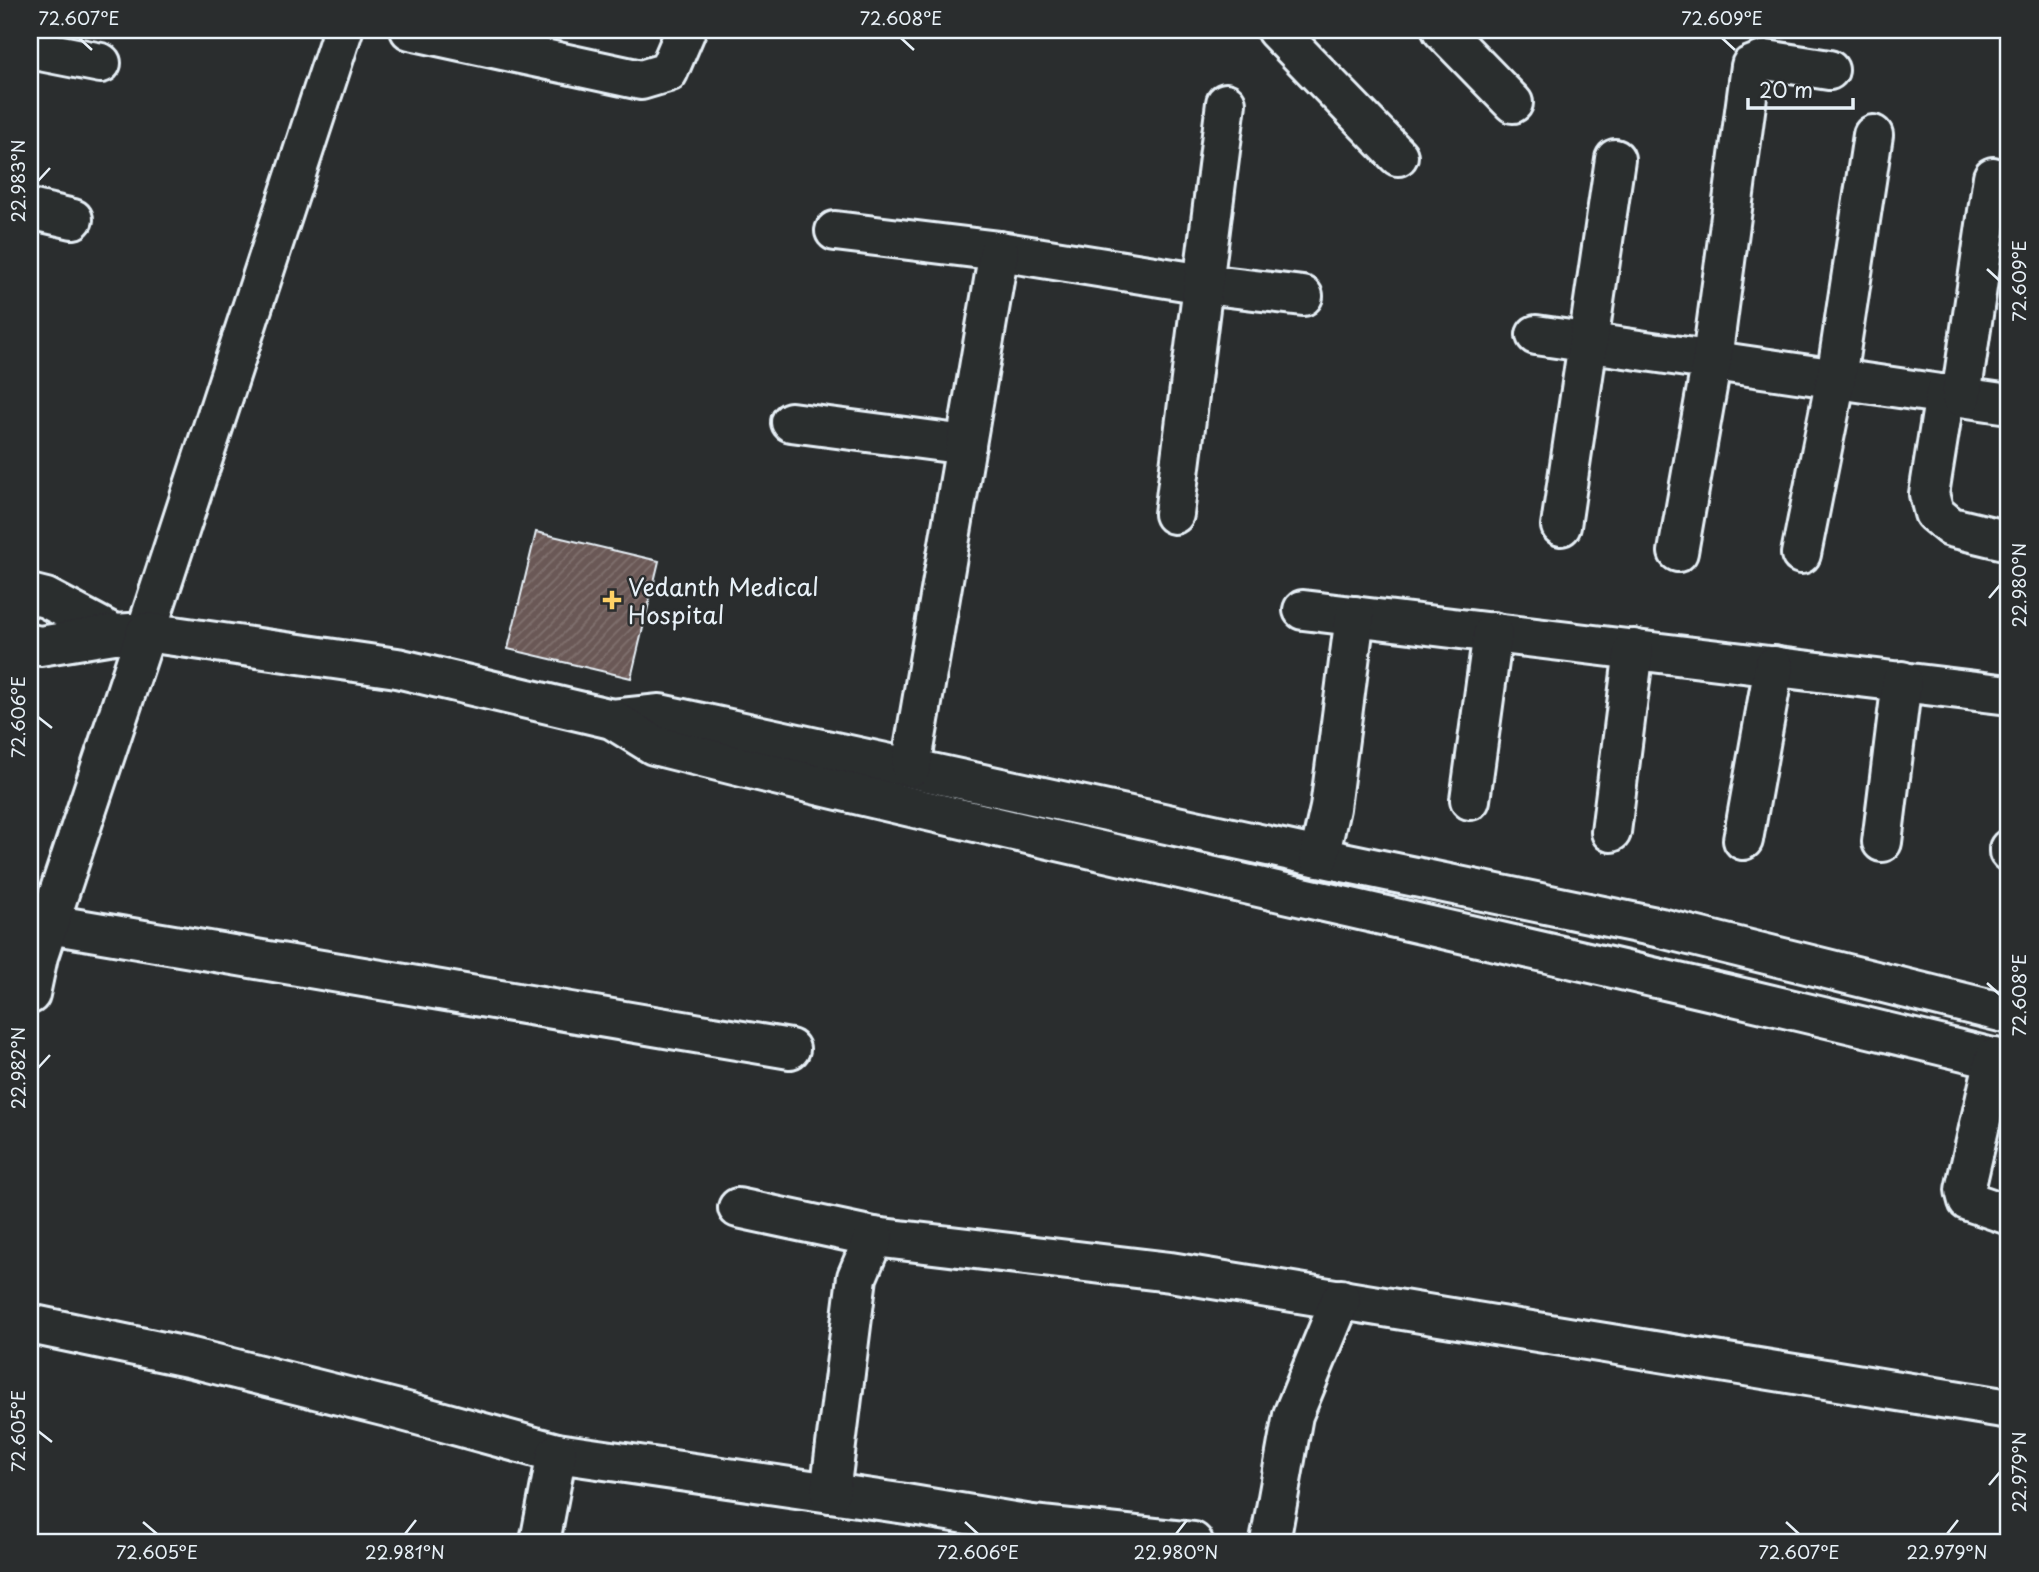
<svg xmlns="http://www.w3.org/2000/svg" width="2039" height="1572" font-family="'Playpen Sans',sans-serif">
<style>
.building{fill:url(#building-hatch);stroke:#e8f1f8;stroke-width:2}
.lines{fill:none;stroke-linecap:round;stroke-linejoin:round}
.minor-casing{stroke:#e8f1f8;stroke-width:44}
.minor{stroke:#2a2d2e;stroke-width:38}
.ticks{fill:none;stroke:#e8f1f8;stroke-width:2.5}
.poi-dot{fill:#ffd166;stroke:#2a2d2e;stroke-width:2.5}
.labels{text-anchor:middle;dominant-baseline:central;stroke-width:5;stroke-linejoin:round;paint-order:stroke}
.poi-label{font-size:24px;fill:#e8f1f8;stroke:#2a2d2e;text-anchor:start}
.neatline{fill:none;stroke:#e8f1f8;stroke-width:2.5}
.ticks-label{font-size:18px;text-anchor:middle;fill:#e8f1f8}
</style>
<defs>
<pattern id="building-hatch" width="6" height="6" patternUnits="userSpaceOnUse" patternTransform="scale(1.75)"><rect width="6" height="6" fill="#6b5956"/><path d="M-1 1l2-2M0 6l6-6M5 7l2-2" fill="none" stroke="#80716f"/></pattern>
</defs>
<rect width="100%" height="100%" fill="#2a2d2e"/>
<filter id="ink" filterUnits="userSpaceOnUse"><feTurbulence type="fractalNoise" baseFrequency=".0143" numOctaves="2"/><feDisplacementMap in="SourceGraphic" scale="14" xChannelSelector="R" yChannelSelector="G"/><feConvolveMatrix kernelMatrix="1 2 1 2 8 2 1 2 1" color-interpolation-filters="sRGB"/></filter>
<g filter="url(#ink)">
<!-- building -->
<polygon class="building" points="536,532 659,561 631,678 508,649"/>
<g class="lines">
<!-- minor casing -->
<g class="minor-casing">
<g id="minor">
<polyline points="410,30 641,80 668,72 686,30"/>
<polyline points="1276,30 1398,156"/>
<polyline points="1442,30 1513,103"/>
<polyline points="30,49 101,63"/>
<polyline points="30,209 73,219"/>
<polyline points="835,231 999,251 1204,284 1303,296"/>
<polyline points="1536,335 2009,404"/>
<polyline points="1945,394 1929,494 1934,513 1951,527 2009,541"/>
<polyline points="1961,397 1993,177"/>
<polyline points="791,422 966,445"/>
<polyline points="1174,514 1226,103"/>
<polyline points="1561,526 1615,159"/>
<polyline points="1678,552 1712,359 1751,66 1766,60 1829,70"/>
<polyline points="1801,554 1836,378 1873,135"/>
<polyline points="30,594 46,598 114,634"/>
<polyline points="1303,610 2009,695"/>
<polyline points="30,644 40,646 114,634 146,632 343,30"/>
<polyline points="612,719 660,714 1319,857 1661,928 2009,1014"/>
<polyline points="911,767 999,251"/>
<polyline points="1470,800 1493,632"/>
<polyline points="1611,832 1634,649"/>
<polyline points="1743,840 1774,666"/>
<polyline points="1882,842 1902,681"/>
<polyline points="2009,852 2009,849"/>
<polyline points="1319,857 1330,808 1355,616"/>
<polyline points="49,924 790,1049"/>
<path d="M30,994L38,956L146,632L397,668L612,719L654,745L738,766C1161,868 1587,958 2009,1062"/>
<polyline points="1995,1058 1965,1190 1968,1201 2009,1215"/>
<polyline points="738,1208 874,1237 1170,1272 2009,1409"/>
<polyline points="30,1324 192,1358 403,1411 557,1453 906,1504 1032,1525 1193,1542"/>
<polyline points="830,1493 857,1277 874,1237"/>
<polyline points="540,1542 557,1453"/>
<polyline points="1270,1542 1293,1415 1341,1299"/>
</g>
</g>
<!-- minor -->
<use href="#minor" class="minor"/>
</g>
</g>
<!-- ticks -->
<path class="ticks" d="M79,38L92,50M901,38L914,50M1722,38L1735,50M38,181L50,168M1987,269L2000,281M1989,598L2000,585M38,717L52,728M1987,983L2000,995M38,1068L50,1055M38,1431L52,1442M1989,1485L2000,1472M143,1522L157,1534M965,1522L978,1534M1786,1522L1799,1534M405,1534L416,1520M1176,1534L1187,1520M1947,1534L1958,1520"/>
<!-- markers -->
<path class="poi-dot" d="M608.5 589.5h7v7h7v7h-7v7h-7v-7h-7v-7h7z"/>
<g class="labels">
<!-- poi labels -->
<g class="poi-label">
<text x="628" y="586">Vedanth Medical<tspan x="628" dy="28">Hospital</tspan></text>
</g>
</g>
<!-- margin -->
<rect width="2039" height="1572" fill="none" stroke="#2a2d2e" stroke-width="77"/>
<!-- scale -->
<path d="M1748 98v10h105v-10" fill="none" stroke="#e8f1f8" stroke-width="3.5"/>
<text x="1759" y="98" font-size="21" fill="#e8f1f8" stroke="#2a2d2e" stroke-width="5" paint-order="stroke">20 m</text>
<rect x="38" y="38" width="1962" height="1496" class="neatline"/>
<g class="ticks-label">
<text x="79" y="25">72.607°E</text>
<text x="901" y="25">72.608°E</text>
<text x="1722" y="25">72.609°E</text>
<text transform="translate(19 181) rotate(-90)" y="6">22.983°N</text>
<text transform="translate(2020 281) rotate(-90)" y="6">72.609°E</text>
<text transform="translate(2020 585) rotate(-90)" y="6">22.980°N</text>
<text transform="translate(19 717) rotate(-90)" y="6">72.606°E</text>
<text transform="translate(2020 995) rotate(-90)" y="6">72.608°E</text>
<text transform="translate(19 1068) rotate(-90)" y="6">22.982°N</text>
<text transform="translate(19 1431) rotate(-90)" y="6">72.605°E</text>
<text transform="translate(2020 1472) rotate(-90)" y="6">22.979°N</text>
<text x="157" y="1559">72.605°E</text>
<text x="405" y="1559">22.981°N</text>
<text x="978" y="1559">72.606°E</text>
<text x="1176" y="1559">22.980°N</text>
<text x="1799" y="1559">72.607°E</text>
<text x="1947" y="1559">22.979°N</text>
</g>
</svg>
